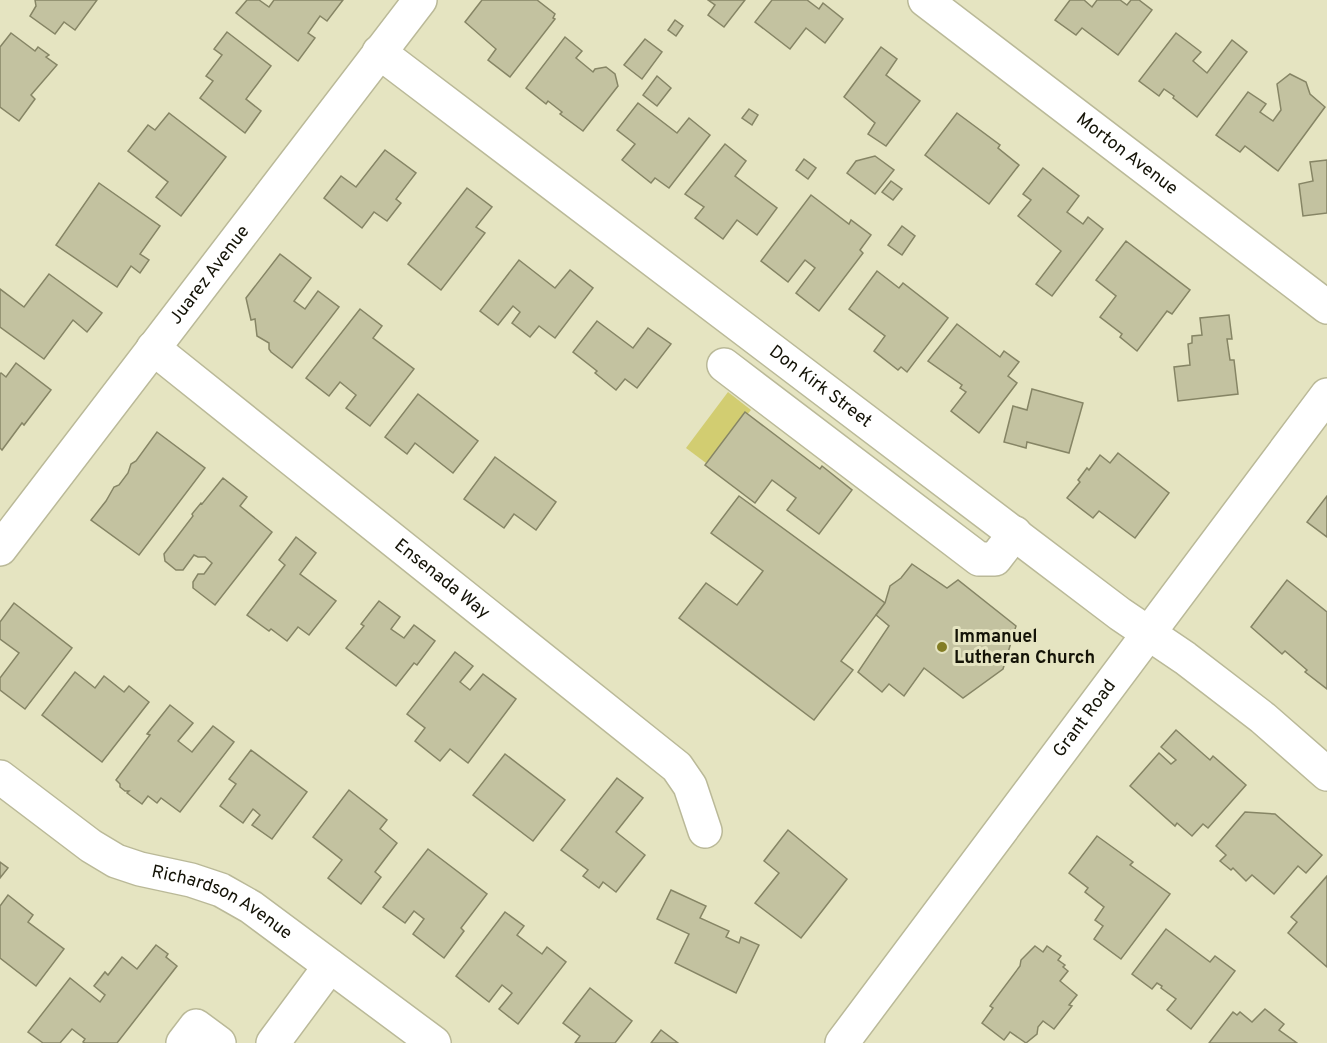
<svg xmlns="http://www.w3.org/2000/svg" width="1327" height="1043" font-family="Overpass,sans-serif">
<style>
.green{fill:#d2cd71}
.building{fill:#c3c2a0;stroke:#868565;stroke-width:1.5}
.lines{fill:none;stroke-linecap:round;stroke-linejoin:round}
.minor-casing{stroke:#bab998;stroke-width:36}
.major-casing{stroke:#bab998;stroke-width:36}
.minor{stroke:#fff;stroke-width:33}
.major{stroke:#fff;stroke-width:33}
.poi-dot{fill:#837d24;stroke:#e5e4c1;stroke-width:2}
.labels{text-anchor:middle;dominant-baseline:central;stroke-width:6;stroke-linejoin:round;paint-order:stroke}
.street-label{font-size:18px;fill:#141307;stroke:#e5e4c1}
.poi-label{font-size:18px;font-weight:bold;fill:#141307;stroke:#e5e4c1;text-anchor:start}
</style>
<rect width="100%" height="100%" fill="#e5e4c1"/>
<!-- green -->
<polygon class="green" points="728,392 751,410 706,463 686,448"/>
<!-- building -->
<g class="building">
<polygon points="35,0 97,0 75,30 64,22 55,34 30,16 36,6"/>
<polygon points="247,0 259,0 269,7 274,0 343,0 327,21 320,16 308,33 315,38 298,61 236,13"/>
<polygon points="482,0 537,0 555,14 553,18 555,19 510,77 488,60 496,49 465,22"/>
<polygon points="708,0 745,0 724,27 708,15 715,5"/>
<polygon points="772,0 807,0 819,9 823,3 843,19 825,43 806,28 790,49 755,22"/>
<polygon points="1070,0 1084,0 1092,7 1097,0 1120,0 1127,5 1131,0 1139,0 1152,10 1118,55 1082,28 1076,35 1055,20"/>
<polygon points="675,20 683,26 676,36 668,30"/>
<polygon points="227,32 271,66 246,99 261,111 245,133 200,98 213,81 206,76 222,55 214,49"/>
<polygon points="11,33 35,51 38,47 49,55 46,57 57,65 31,95 35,99 19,121 0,107 0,47"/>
<polygon points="1176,33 1201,52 1193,61 1207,73 1232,40 1247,52 1197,117 1173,98 1174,96 1164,89 1159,96 1139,81"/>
<polygon points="565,37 582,51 576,58 593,72 595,69 606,67 615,74 618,86 583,131 560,114 562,112 548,101 546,104 526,88"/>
<polygon points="645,39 662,52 642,79 624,65"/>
<polygon points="881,47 897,59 886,75 920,101 886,146 868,134 875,123 844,97"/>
<polygon points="1290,74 1306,82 1310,94 1325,107 1278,171 1245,146 1240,152 1216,135 1248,92 1266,104 1260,112 1273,121 1281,110 1277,84"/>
<polygon points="657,76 671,88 657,106 643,95"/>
<polygon points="638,103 677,133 689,118 710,135 669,188 655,178 651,183 622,160 635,144 617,130"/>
<polygon points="749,109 758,115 752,125 742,118"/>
<polygon points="169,113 226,157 181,216 156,197 168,182 128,151 148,125 155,130"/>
<polygon points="957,113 1000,145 998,148 1019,165 989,204 925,155"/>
<polygon points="725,144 746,161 735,176 777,208 757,235 737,220 723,239 695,218 704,207 685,194"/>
<polygon points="385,150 416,173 396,199 401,203 387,221 374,212 362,228 324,198 341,176 356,187"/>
<polygon points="875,156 894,170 875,194 847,173 856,161"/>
<polygon points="804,159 816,168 808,179 796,170"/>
<polygon points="1327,160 1327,213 1303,216 1299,184 1313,181 1310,162"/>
<polygon points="1043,168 1079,196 1067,212 1083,224 1088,217 1103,229 1052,296 1036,284 1061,251 1018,216 1031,200 1023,194"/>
<polygon points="891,181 902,189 893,200 882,192"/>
<polygon points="99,183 160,226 140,254 149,260 140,273 131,266 117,287 56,245"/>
<polygon points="467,188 492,207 476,227 485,233 441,290 408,264"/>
<polygon points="811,195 849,224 851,220 871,235 860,250 863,253 819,311 796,293 815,268 805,260 788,282 761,261"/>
<polygon points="902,226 915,236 902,255 888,245"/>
<polygon points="1126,241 1190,290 1172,314 1167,311 1137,351 1120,337 1122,334 1100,317 1116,296 1096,280"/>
<polygon points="280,254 311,278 294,301 305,309 318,291 339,307 292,368 271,352 269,349 269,343 257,336 255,319 251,320 246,298"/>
<polygon points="519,260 555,288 570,270 593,288 555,338 539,326 530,337 512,323 520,312 513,306 498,325 480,311"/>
<polygon points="877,271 899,288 903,283 948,318 907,372 901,367 898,370 874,351 885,336 849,309"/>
<polygon points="49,274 102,313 87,332 73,320 44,359 0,327 0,289 24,307"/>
<polygon points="360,309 382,326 373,338 414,369 370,426 346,408 356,395 340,382 329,396 306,378"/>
<polygon points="1229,315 1232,339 1227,339 1230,360 1234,360 1238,394 1178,401 1174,367 1190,365 1188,344 1192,343 1192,336 1202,335 1200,318"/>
<polygon points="597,321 633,348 648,328 671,344 637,388 625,379 616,390 595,373 597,371 573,352"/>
<polygon points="957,324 1000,357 1004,351 1019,362 1008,376 1017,383 979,433 951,411 966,392 960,388 962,385 928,361"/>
<polygon points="16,363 51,390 24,425 22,423 2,450 0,448 0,374 1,373 6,377"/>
<polygon points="1032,389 1083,403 1069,453 1027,442 1026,448 1004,442 1013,406 1027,410"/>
<polygon points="418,394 478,441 453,473 415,443 407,454 385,437"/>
<polygon points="745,412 820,469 822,466 852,490 819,534 787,510 796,498 772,480 755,503 705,465"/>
<polygon points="157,432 205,468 139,555 91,520 106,501 114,487 119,485 128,473 131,464 136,461"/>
<polygon points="1118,453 1169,493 1135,538 1099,511 1093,518 1067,498 1080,482 1078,480 1087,468 1089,470 1100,455 1110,463"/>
<polygon points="495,457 556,502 536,530 514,514 504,528 464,499"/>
<polygon points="223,478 247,497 240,506 272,532 215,605 193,588 193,582 198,574 204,574 212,563 205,557 198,557 194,555 183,570 176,570 165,561 164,554 193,516 192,514 201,503 202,504"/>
<polygon points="739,496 885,603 841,661 853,670 814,720 679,618 706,583 737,605 763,571 711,533"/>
<polygon points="1327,496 1327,537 1307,522"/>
<polygon points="296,537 316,553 300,574 336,601 309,635 298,627 287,641 271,629 269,631 247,615 285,565 279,560"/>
<polygon points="912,564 947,588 958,580 1016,626 1003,669 963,698 924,668 904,696 889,684 882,692 858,672 889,626 876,615 885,603 890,586 901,578"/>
<polygon points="1287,580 1327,612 1327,689 1305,672 1307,670 1285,651 1282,654 1251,627"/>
<polygon points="379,601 400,617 391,629 404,638 414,625 435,641 417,665 414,663 396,686 346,648 364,626 361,624"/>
<polygon points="14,603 72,648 25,709 0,690 0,678 19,653 0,639 0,622"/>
<polygon points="455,652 473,666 460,682 470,690 483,674 516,699 468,763 450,749 440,761 415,741 425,728 407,714"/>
<polygon points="75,672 95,688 104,676 124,692 129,686 149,702 102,762 42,715"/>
<polygon points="170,705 193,723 178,741 192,752 213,726 234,742 180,812 161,798 157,803 148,796 142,804 127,793 129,791 125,791 120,787 120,784 116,780 150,735 147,734"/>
<polygon points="1176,730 1210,760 1213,756 1246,785 1208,828 1203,824 1192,836 1177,823 1175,826 1130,786 1159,753 1171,764 1176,760 1161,747"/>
<polygon points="251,750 307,792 272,839 252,825 260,815 253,809 243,823 220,806 236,784 229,779"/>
<polygon points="505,754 565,800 533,841 473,795"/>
<polygon points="617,778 643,798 616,832 645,855 616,892 603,882 599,888 583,876 588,870 561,850"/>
<polygon points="349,790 387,820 380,829 397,843 375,872 381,877 361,904 328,878 342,860 313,837"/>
<polygon points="1245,812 1275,814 1322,855 1306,873 1298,866 1274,894 1252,875 1246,881 1233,868 1231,870 1220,861 1226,855 1216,846"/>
<polygon points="788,830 847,879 801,938 755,903 779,873 764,861"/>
<polygon points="1097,836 1133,862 1130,865 1170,894 1121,959 1094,939 1103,926 1095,920 1104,907 1085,892 1088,888 1069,873"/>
<polygon points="428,849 487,894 461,928 464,931 444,958 413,934 424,919 414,911 405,923 383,907"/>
<polygon points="0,862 8,868 0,878"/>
<polygon points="1327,876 1327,967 1288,933 1297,922 1291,917"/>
<polygon points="671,890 706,906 700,918 729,931 726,937 739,943 741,937 759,945 736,993 675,963 689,934 657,919"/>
<polygon points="8,895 33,915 28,922 64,949 36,986 0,958 0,906"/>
<polygon points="505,912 524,926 517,935 542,954 547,947 566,962 518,1024 499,1009 512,993 502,985 489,1002 456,976"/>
<polygon points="1166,929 1210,962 1215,956 1235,971 1191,1029 1167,1010 1176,999 1161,988 1162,986 1157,983 1152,989 1132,974"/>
<polygon points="156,945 168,954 166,957 177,966 117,1043 85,1043 83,1042 85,1039 72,1029 60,1043 43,1043 28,1032 70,978 100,1002 105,995 94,986 105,972 108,975 122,957 137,969"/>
<polygon points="1035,946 1043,952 1047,946 1061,956 1058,960 1065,965 1063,967 1068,971 1060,981 1077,995 1069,1005 1072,1006 1054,1029 1043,1021 1038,1027 1037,1034 1026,1043 1010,1032 1004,1040 982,1023 993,1008 990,1006 1020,966 1021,960"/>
<polygon points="590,988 632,1021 615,1043 575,1043 580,1036 563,1023"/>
<polygon points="1265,1009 1284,1024 1279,1030 1297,1043 1209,1043 1233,1012 1237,1015 1240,1012 1252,1022"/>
<polygon points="661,1030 678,1043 651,1043"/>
</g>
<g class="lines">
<!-- minor casing -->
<g class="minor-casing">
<g id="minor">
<path id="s1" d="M925,0L1327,307"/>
<path id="s2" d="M379,52L1120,614L1185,658L1263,718L1327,774"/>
<path id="s3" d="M153,348L677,767L690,786L705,831"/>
<polyline points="724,365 979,559 995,559 1015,533"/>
<path id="s4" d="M0,549L420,0"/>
<path id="s5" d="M0,777L91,846L116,861L140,869L191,880L221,890L251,907L434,1043"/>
<polyline points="183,1043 196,1026 219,1043"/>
<polyline points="273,1043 330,966"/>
</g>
</g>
<!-- major casing -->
<g class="major-casing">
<g id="major">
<path id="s6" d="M842,1043L1327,395"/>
</g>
</g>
<!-- minor -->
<use href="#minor" class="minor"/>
<!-- major -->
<use href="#major" class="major"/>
</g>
<!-- markers -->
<circle class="poi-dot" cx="942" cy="647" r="6"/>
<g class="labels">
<!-- street labels -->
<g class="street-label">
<text stroke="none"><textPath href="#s1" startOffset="254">Morton Avenue</textPath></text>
<text stroke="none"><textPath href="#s4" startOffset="345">Juarez Avenue</textPath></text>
<text stroke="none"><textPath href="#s2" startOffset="554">Don Kirk Street</textPath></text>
<text stroke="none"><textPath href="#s3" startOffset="370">Ensenada Way</textPath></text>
<text stroke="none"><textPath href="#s6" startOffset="405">Grant Road</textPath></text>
<text stroke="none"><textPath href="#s5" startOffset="258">Richardson Avenue</textPath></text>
</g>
<!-- poi labels -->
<g class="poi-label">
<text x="954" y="637">Immanuel<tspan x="954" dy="21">Lutheran Church</tspan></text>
</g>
</g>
</svg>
